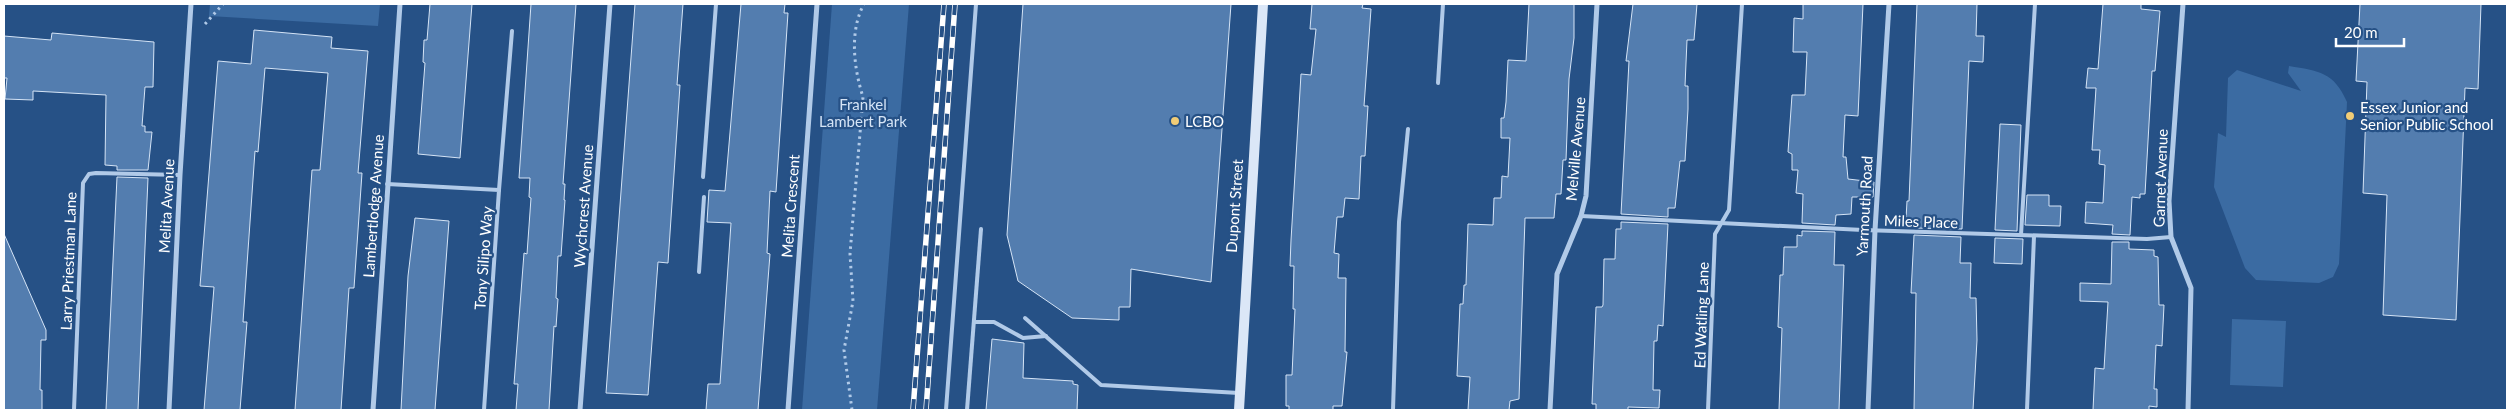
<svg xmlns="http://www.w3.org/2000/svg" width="2511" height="414" font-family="Lato,sans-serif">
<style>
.green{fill:#3b6ba2}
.building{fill:#537daf;stroke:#d5e4f6}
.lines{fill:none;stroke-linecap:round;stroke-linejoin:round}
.path{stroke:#b1cae8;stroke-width:3;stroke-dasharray:2.5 4;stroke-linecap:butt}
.lane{stroke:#b1cae8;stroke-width:4}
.street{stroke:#b1cae8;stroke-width:5}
.secondary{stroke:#dbe7f7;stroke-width:10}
.rail-casing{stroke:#fff;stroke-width:5.5}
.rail{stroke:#265186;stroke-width:4;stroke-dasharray:11;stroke-linecap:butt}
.poi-dot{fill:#f1cc76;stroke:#265186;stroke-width:2}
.labels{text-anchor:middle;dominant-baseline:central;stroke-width:4.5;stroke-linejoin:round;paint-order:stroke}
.park-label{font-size:15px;fill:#d5e4f6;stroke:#265186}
.poi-label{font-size:15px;fill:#fff;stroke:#265186;text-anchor:start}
.street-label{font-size:15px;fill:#fff;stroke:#265186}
</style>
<rect width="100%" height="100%" fill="#265186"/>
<!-- green -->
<g class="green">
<polygon points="210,4 380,4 378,26 209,16"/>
<polygon points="832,4 909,4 877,410 802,410"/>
<path d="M2289,66C2319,71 2334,72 2347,102L2339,264L2333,277L2319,283L2256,280L2245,268L2214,187L2218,133L2226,137L2228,78L2237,70L2301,91L2288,73Z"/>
<polygon points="2232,319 2286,321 2283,387 2230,385"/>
</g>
<!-- building -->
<g class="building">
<polygon points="430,4 472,4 460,158 418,154 425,63 423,62 424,40 427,40"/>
<polygon points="531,4 576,4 563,184 565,184 564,200 565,200 561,256 558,256 556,298 558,299 556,327 554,326 549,410 516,410 518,384 514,384 524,253 527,254 531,198 529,197 530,178 519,178"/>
<polygon points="635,4 683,4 677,85 680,85 668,263 658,262 648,395 606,393"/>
<polygon points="741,4 785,4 784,13 788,13 776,192 770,191 767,253 770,254 758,410 706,410 708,384 720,384 731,223 707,222 709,190 725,191"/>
<polygon points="1023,4 1231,4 1211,282 1131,269 1130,307 1119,307 1119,320 1072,318 1018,281 1007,235"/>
<polygon points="1312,4 1363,4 1362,8 1371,9 1364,106 1368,106 1365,156 1361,156 1359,199 1345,198 1343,217 1337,217 1334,253 1339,254 1338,278 1346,278 1345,352 1347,352 1342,406 1333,406 1333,410 1289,410 1289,406 1286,406 1286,375 1292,375 1295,309 1293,309 1294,266 1290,266 1291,240 1301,74 1311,75 1316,29 1310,29"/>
<polygon points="1529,4 1574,4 1574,38 1569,79 1566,160 1563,160 1561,194 1556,194 1554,218 1525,218 1519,399 1510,401 1509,410 1468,410 1470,377 1457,376 1460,304 1463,304 1464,285 1466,285 1468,224 1493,225 1494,198 1501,198 1502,176 1508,177 1510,138 1501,138 1501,118 1504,118 1506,102 1508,60 1526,61"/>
<polygon points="1633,4 1697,4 1694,40 1687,40 1685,86 1688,86 1688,109 1685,161 1680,161 1675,208 1668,208 1668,217 1621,214 1629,61 1626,61"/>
<polygon points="1803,4 1863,4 1858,116 1845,115 1843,157 1846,157 1848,179 1874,182 1873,197 1852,197 1851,214 1836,215 1835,225 1802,223 1803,194 1796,193 1798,170 1792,170 1792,154 1788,152 1792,95 1805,95 1807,52 1793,52 1794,18 1803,19"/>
<polygon points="1917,4 1977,4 1976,36 1984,36 1983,62 1969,61 1962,229 1914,228 1914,219 1906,219 1907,201 1909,201"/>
<polygon points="2103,4 2141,4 2141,9 2160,11 2155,71 2152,71 2145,194 2140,194 2140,198 2132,197 2130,235 2112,234 2113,225 2085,223 2086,202 2103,203 2105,165 2099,164 2100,150 2092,150 2096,88 2086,88 2088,68 2098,69"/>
<polygon points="2360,4 2481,4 2478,89 2465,88 2456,320 2383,315 2387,195 2363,193 2367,82 2356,81"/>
<polygon points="254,30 332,37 331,48 368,51 358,173 362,173 354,288 349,288 341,410 295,410 312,170 320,170 328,73 265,68 258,152 255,151 243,322 247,322 240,410 204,410 214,287 200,286 218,61 251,64"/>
<polygon points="52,33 154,42 153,87 145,87 142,126 145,126 145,132 152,132 148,170 117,170 117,166 105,165 106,95 33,91 33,100 5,99 7,78 4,78 4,36 51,40"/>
<polygon points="2000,124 2021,125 2017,231 1995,230"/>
<polygon points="117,177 148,178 138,410 106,410"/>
<polygon points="2027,195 2049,195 2049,206 2061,206 2060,226 2025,225"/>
<polygon points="415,218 449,221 435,410 401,410 408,276"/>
<polygon points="1621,222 1668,224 1663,326 1658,325 1657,341 1654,341 1653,390 1660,390 1659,408 1628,407 1628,410 1596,410 1596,404 1592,404 1596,307 1602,307 1603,305 1604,259 1615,259 1616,229 1621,229"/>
<polygon points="1802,231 1835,232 1834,265 1844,265 1839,410 1779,410 1782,328 1778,327 1780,275 1783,275 1784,247 1797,247 1797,235 1802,236"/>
<polygon points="4,234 46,330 46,340 41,340 40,390 42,390 42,410 4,410"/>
<polygon points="1914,235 1961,237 1960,263 1971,263 1970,298 1976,298 1977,340 1973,410 1914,410 1916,293 1911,293"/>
<polygon points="1995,238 2023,239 2022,264 1994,263"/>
<polygon points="2112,242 2129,242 2129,249 2154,250 2154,256 2158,257 2159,305 2164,305 2162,346 2156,345 2154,389 2157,389 2157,407 2149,406 2149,410 2093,410 2095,368 2104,369 2108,302 2080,301 2080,283 2111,284"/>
<polygon points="992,339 1024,343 1023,378 1073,381 1073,384 1078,385 1077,410 986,410"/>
</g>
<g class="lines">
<!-- path -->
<g class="path">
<polyline points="205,24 223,4"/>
<path d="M852,410L844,350L853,301L850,254L863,97C854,69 849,31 864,4"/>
</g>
<!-- lane -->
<g class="lane">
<polyline points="1438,83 1443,4"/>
<polyline points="703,177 716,4"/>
<polyline points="387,184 499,190 484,410"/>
<polyline points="499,190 512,31"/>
<polyline points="1581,216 1863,230 2147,239 2171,237"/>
<polyline points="2021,235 2035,4"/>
<polyline points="699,272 704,197"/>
<polyline points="1025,318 1101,385 1239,393"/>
<polyline points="975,322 994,322 1023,338 1046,336"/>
<polyline points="74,410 83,183 89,174 96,173 180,175"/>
<polyline points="946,410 976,4"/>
<polyline points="967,410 981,229"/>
<polyline points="1393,410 1399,222 1408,129"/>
<polyline points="1708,410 1715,234 1729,210 1742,4"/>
<polyline points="2027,410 2034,236"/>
</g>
<!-- street -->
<g class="street">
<polyline points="2183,4 2169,201 2171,237 2191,288 2188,410"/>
<polyline points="169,410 180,175 191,4"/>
<polyline points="373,410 400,4"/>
<polyline points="580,410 610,4"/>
<polyline points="788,410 817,4"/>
<polyline points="1550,410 1557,274 1581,216 1586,196 1597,4"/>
<polyline points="1868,410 1875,230 1889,4"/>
</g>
<!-- secondary -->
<polyline class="secondary" points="1239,410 1263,4"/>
<!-- rail casing -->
<g class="rail-casing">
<g id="rail">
<polyline points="913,410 944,4"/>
<polyline points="926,410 955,4"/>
</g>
</g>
<!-- rail -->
<use href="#rail" class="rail"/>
</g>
<!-- markers -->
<g class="poi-dot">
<circle cx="2350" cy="116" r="5"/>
<circle cx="1175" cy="121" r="5"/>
</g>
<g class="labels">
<!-- park labels -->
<g class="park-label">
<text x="863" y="104">Frankel<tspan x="863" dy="17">Lambert Park</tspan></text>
</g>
<!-- poi labels -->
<g class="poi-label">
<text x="2360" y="107">Essex Junior and<tspan x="2360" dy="17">Senior Public School</tspan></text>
<text x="1185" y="121">LCBO</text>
</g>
<!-- street labels -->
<g class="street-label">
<text transform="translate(1575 149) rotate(-85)">Melville Avenue</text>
<text transform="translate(2160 178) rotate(-88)">Garnet Avenue</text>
<text transform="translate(166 206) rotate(-87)">Melita Avenue</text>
<text transform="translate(373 206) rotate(-86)">Lambertlodge Avenue</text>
<text transform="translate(583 206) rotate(-86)">Wychcrest Avenue</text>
<text transform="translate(790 206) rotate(-86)">Melita Crescent</text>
<text transform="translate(1234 206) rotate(-86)">Dupont Street</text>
<text transform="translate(1864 206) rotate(-87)">Yarmouth Road</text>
<text transform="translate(1921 221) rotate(2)">Miles Place</text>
<text transform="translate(483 258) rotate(-86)">Tony Silipo Way</text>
<text transform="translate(68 261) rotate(-88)">Larry Priestman Lane</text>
<text transform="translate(1701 315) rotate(-88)">Ed Watling Lane</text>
</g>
</g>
<!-- border -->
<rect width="2511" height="414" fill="none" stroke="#ffffff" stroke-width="10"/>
<!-- scale -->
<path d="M2336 38v8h68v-8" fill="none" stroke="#ffffff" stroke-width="2.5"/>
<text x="2344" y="38" font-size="15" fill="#ffffff" stroke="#265186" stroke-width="4" paint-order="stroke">20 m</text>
</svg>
